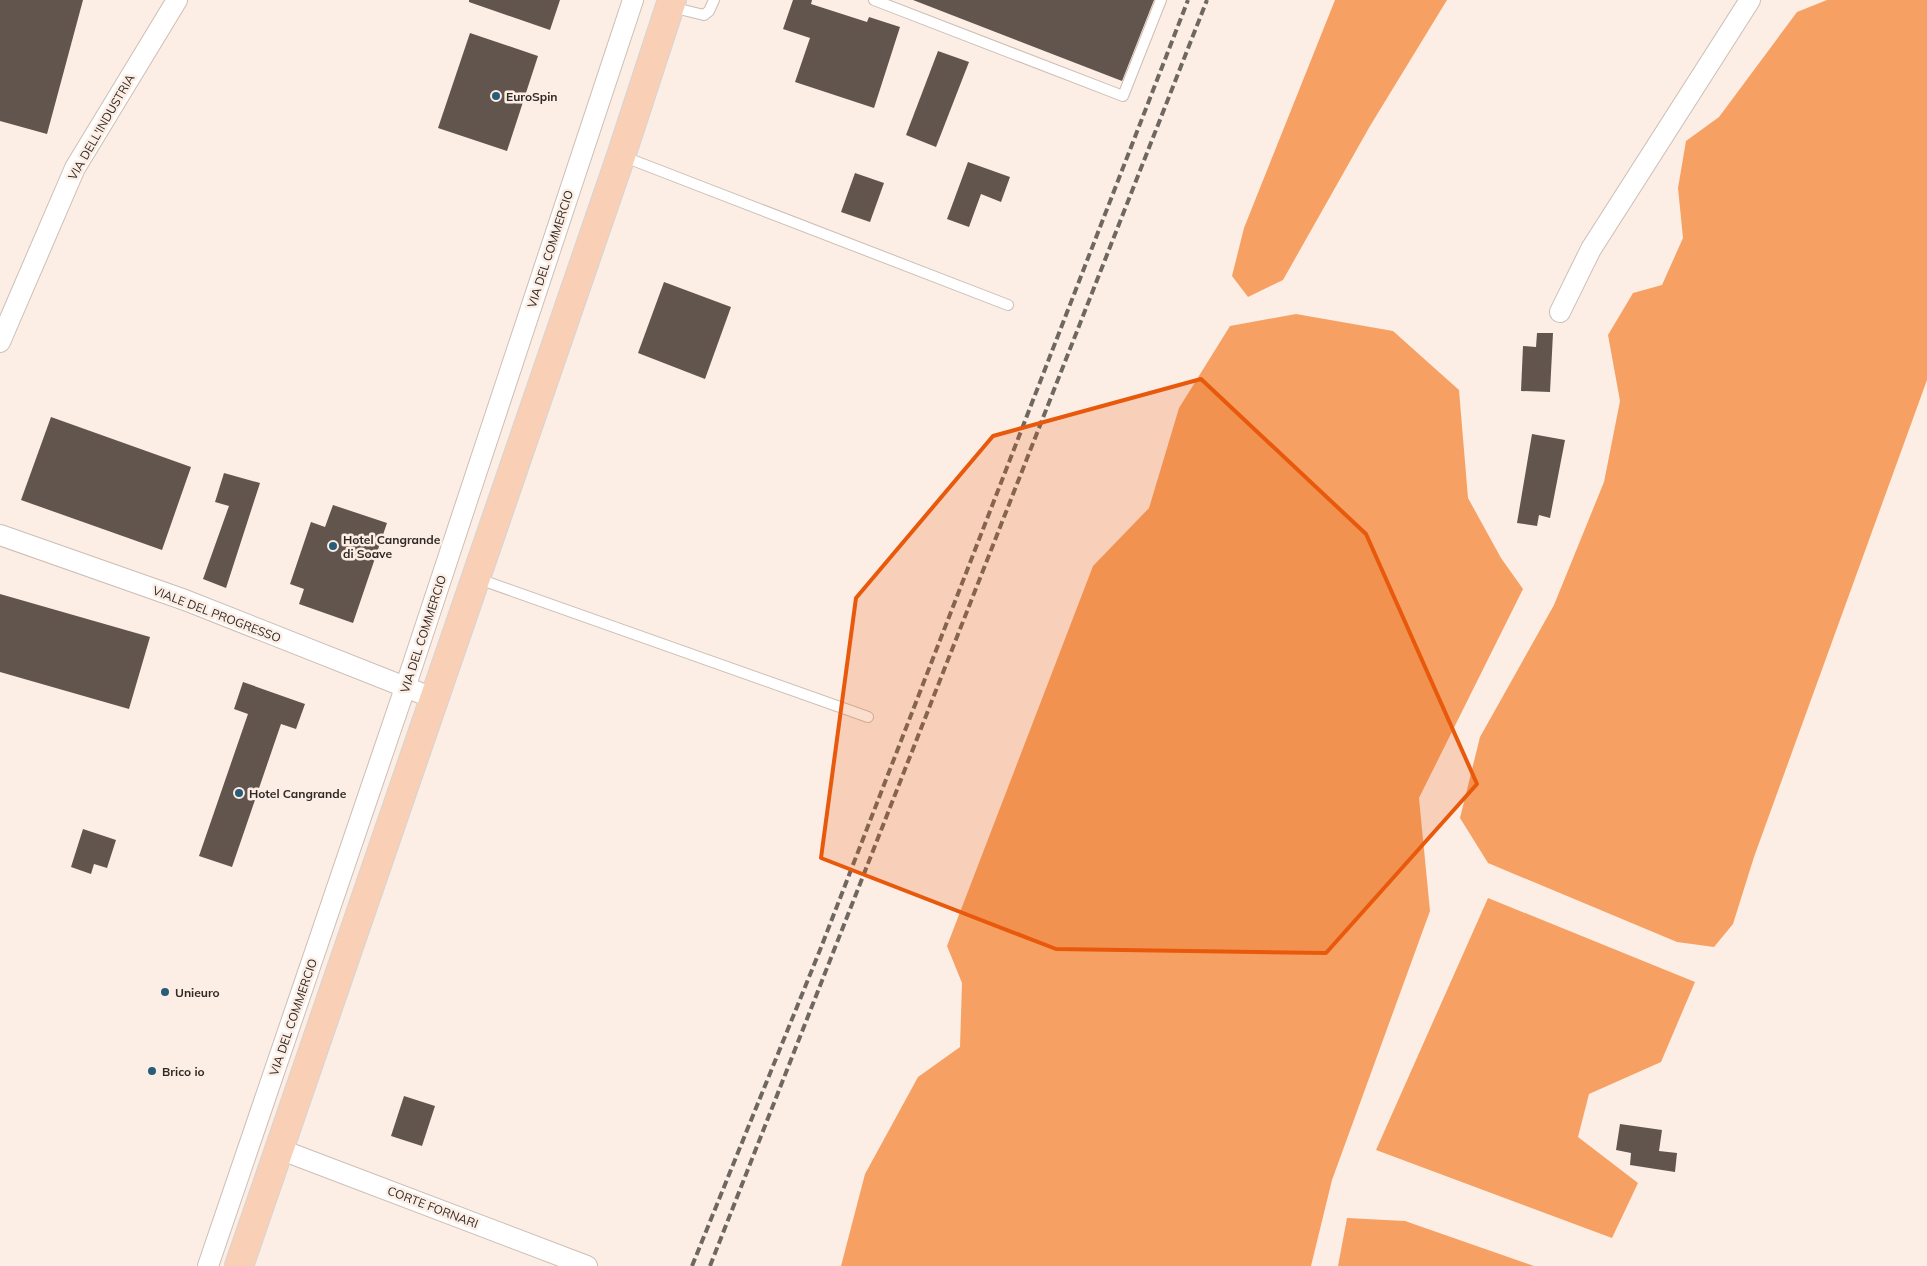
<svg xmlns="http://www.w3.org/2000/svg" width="1927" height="1266" font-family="Mulish,sans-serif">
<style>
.water{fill:#f6a163}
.building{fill:#62554d}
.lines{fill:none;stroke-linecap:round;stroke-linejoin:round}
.service-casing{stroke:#cdbeb5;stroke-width:12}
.minor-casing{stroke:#cdbeb5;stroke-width:22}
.primary-casing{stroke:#d5d4d4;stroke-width:30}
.service{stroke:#fff;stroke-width:10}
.minor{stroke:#fff;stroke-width:20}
.primary{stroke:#f9d0b5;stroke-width:28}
.rail{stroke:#6f6761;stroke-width:4;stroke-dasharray:8 4;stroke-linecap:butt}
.marked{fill:#e8590c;fill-opacity:0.2;stroke:#e8590c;stroke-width:4;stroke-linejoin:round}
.poi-dot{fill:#285c78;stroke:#fdeee5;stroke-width:2}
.labels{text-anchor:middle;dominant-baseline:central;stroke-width:5;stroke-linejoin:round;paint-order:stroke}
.poi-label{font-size:12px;font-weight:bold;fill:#2f2a26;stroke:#fdeee5;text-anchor:start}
.street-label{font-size:12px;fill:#2f2a26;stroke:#fdeee5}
</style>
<rect width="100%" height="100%" fill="#fdeee5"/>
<!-- water -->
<g class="water">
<polygon points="1335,0 1447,0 1370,126 1283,280 1248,297 1232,276 1244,228"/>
<polygon points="1827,0 1927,0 1927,380 1754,857 1733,924 1714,947 1677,942 1488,863 1460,818 1480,737 1554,605 1604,482 1620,401 1608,335 1633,293 1662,285 1683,238 1678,188 1686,141 1719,117 1797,12"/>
<polygon points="1296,314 1393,331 1459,390 1468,498 1501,558 1523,589 1419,798 1430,911 1332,1180 1311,1266 841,1266 865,1174 918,1077 960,1047 962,983 947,946 1093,566 1149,508 1179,408 1230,326"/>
<polygon points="1488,898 1695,982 1661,1062 1589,1094 1578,1137 1638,1183 1612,1238 1376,1150"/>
<polygon points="1347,1218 1405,1221 1534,1266 1338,1266"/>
</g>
<!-- building -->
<g class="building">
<polygon points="0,0 83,0 47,134 0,121"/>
<polygon points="469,0 560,0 550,30 469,2"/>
<polygon points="793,0 812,0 811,4 867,22 869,17 900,27 874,108 795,82 810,38 783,29"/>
<polygon points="913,0 1154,0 1122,81"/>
<polygon points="470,33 538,56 507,151 438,128"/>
<polygon points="938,51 969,62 936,147 906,135"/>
<polygon points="968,162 1010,177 1001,202 981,194 969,227 947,219"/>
<polygon points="855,173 884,183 870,222 841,212"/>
<polygon points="664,282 731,307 705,379 638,353"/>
<polygon points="1537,333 1553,333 1550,392 1521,391 1523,346 1536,347"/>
<polygon points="51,417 191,467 162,550 21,500"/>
<polygon points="1532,434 1565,440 1550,518 1539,515 1537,526 1517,523"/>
<polygon points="224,473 260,483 226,588 203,579 229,506 215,502"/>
<polygon points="333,505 387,523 353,623 299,604 304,589 290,584 311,522 325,527"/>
<polygon points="0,594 150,637 129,709 0,672"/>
<polygon points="243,682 305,704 296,729 281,724 232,867 199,856 248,714 234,709"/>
<polygon points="83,829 116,840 107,868 94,864 91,874 71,867"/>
<polygon points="404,1096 435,1106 422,1146 391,1136"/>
<polygon points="1620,1124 1662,1130 1659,1151 1677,1153 1675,1172 1630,1165 1631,1153 1616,1150"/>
</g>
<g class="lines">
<!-- service casing -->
<g class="service-casing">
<g id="service">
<polyline points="874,0 1123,96 1161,0"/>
<polyline points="671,7 704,15 709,11 714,0"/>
<polyline points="622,156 1008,305"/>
<polyline points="476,578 868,717"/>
</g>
</g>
<!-- minor casing -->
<g class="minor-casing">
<g id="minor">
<polyline points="1560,312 1591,249 1750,0"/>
<polyline points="0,342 75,168 177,0"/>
<polyline points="0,535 185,600 433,698"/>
<polyline points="279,1149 587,1266"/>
<polyline points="208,1266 405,688 633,0"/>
</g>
</g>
<!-- primary casing -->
<g class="primary-casing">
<polyline id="primary" points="239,1266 621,156 672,0"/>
</g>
<!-- service -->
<use href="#service" class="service"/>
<!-- minor -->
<use href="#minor" class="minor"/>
<!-- primary -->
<use href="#primary" class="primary"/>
<!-- rail -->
<g class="rail">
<polyline points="692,1266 820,950 1188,0"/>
<polyline points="710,1266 1207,0"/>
</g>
</g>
<!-- marked area -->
<path class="marked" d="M1201,379L1366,534L1477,784L1326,953L1056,949L821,858L856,598L993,436Z"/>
<!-- markers -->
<g class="poi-dot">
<circle cx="496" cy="96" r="5"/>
<circle cx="333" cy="546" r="5"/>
<circle cx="239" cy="793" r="5"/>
<circle cx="165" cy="992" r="5"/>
<circle cx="152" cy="1071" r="5"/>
</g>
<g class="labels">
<!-- poi labels -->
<g class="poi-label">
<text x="506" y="96">EuroSpin</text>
<text x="343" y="539">Hotel Cangrande<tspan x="343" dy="14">di Soave</tspan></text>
<text x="249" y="793">Hotel Cangrande</text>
<text x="175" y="992">Unieuro</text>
<text x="162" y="1071">Brico io</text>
</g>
<!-- street labels -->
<g class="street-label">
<text transform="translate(101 127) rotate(-60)">VIA DELL'INDUSTRIA</text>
<text transform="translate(550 249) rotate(-72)">VIA DEL COMMERCIO</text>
<text transform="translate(217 614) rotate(21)">VIALE DEL PROGRESSO</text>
<text transform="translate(423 634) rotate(-72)">VIA DEL COMMERCIO</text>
<text transform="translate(293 1017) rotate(-71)">VIA DEL COMMERCIO</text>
<text transform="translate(433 1207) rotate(21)">CORTE FORNARI</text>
</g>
</g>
</svg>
